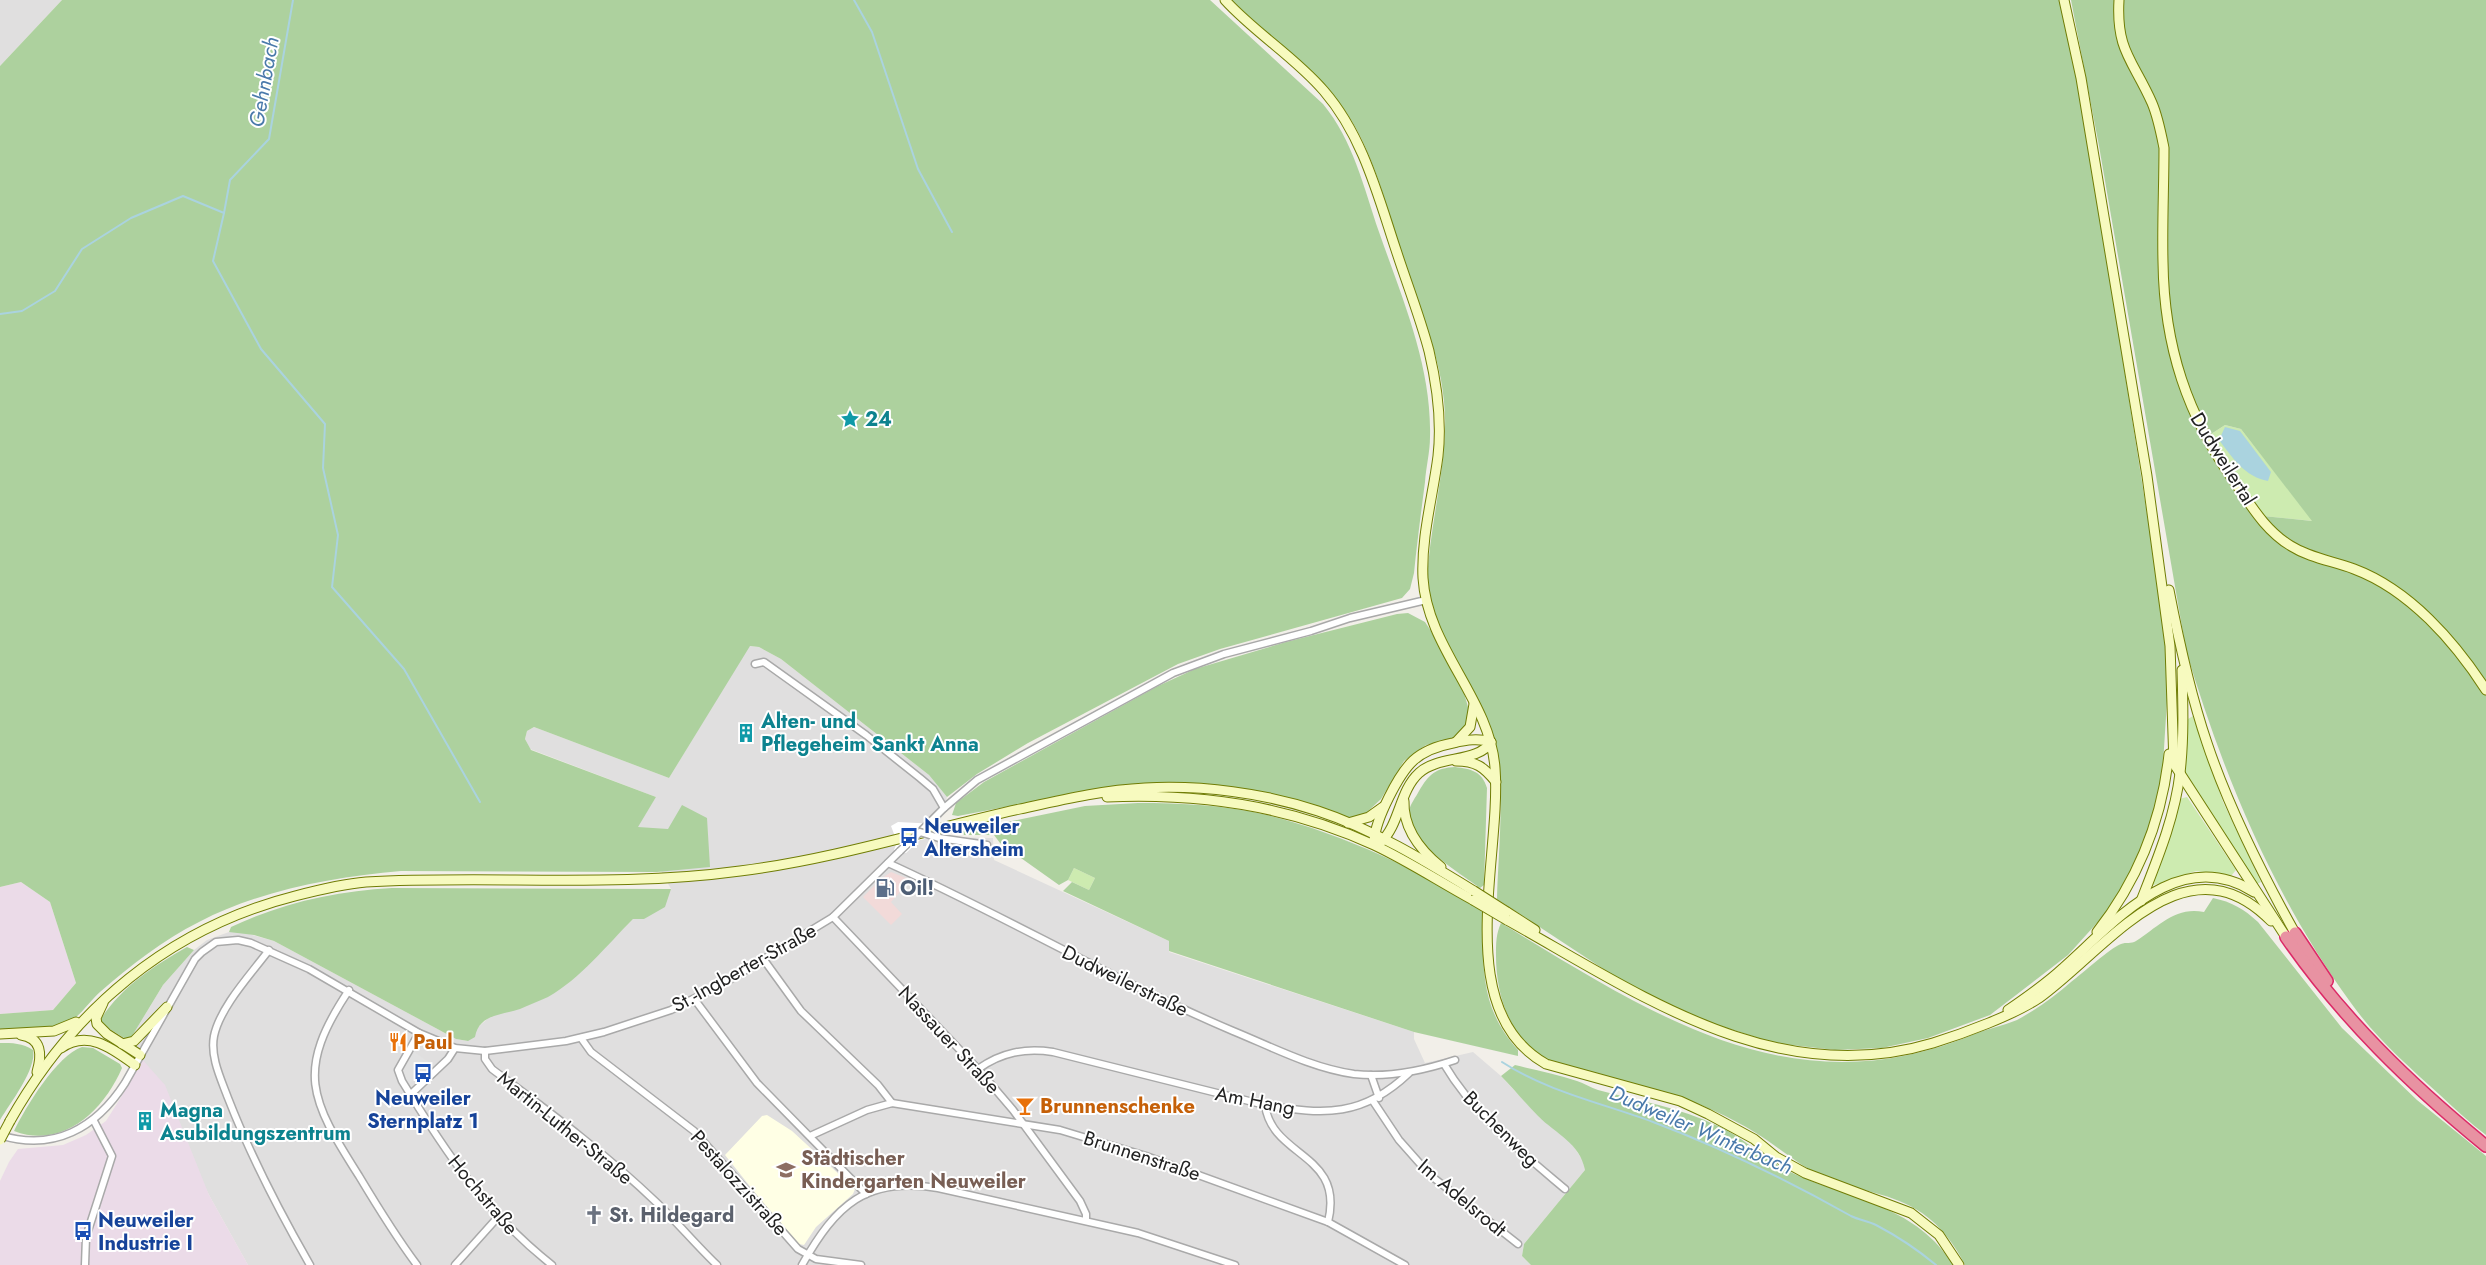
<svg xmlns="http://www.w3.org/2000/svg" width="2486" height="1265" font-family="Jost,sans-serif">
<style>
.residential{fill:#e0dfdf}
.commercial{fill:#f2dad9}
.industrial{fill:#ebdbe8}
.education{fill:#ffffe5}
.grass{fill:#cdebb0}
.forest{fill:#add19e;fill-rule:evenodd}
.parking{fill:#e2e2e2}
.water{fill:#aad3df}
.pier{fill:#fff}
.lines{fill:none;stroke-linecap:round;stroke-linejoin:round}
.stream{stroke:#aad3df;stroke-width:2}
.street-casing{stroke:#a9a9a9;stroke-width:9}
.secondary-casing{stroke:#707d05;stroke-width:11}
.highway-casing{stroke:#dc2a67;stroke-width:14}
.street{stroke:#fff;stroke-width:6}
.secondary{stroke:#f7fabf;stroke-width:9}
.highway{stroke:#e892a2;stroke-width:11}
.street-bridge-casing{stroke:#a9a9a9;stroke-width:9;stroke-linecap:butt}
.secondary-bridge-casing{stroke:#707d05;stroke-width:11;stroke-linecap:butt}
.street-bridge{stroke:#fff;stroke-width:6}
.secondary-bridge{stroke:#f7fabf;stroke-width:9}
.labels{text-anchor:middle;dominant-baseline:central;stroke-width:4;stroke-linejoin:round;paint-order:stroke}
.culture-label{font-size:20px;font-weight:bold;fill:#0d838f;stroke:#fff;text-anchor:start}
.street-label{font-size:20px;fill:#222;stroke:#fff}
.transit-label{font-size:20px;font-weight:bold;fill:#164399;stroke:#fff;text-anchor:start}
.service-label{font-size:20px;font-weight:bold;fill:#4e5e75;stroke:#fff;text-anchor:start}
.food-label{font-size:20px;font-weight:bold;fill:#c56008;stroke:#fff;text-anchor:start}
.education-label{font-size:20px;font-weight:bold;fill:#785e54;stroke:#fff;text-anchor:start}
.worship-label{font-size:20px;font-weight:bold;fill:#5b616d;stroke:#fff;text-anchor:start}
.water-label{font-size:21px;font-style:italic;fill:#4a7aab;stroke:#fff}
</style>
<rect width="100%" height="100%" fill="#f2efe9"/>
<!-- residential -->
<g class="residential">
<polygon points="0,0 62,0 0,66"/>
<polygon points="749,646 759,647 781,659 929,775 947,797 939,826 943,837 993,838 994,860 1169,941 1169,952 1414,1032 1414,1039 1425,1063 1473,1052 1501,1076 1539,1117 1570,1141 1583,1161 1585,1170 1524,1244 1522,1256 1531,1265 248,1265 209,1195 141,1058 129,1041 163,985 194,950 207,940 229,932 242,932 274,941 456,1039 467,1041 477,1028 492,1015 518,1009 549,996 576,976 633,919 644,919 671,889 637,827 656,797 530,749 525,739 527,731 534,727 669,778"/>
</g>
<!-- commercial -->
<polygon class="commercial" points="891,872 911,880 891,902 902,914 891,925 863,897 881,879"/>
<!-- industrial -->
<g class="industrial">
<polygon points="21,882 50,902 76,983 53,1010 0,1014 0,887"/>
<polygon points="141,1058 165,1085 209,1195 248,1265 0,1265 0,1181 9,1162 18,1149 63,1145 86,1135 106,1121 123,1094"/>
</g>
<!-- education -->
<polygon class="education" points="767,1115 792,1131 855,1189 853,1194 816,1227 804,1245 799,1244 788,1234 725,1155 762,1116"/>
<!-- grass -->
<g class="grass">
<polygon points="2225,425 2241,429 2313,521 2263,516 2208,436"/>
<polygon points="2193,716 2223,802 2261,882 2257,884 2185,772 2188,719"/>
<polygon points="2187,797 2236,870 2231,876 2196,871 2151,886 2179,799"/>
<polygon points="1074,868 1095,878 1089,890 1068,880"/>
</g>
<!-- forest -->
<g class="forest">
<path d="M62,0H1210L1323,104C1353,140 1364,188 1379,232C1402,298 1432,366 1430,437C1430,452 1426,467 1425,482C1421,513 1417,543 1414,573L1410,589L1402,598L1220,649L1178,664L1028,743L977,774L947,797L929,775L781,659L759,647L750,646L669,778L534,727L527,731L525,739L531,750L656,797L638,827L668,829L682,805L707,818L710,867L657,872L401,871C333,877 261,890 199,922C163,940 131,965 100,992C90,1001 76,1021 64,1026C56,1030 12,1030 0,1031V1014L53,1010L76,983L50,902L21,882L0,887V66Z"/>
<path d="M1232,0H2059L2082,101L2153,552L2164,631L2168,685L2162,780L2154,815L2144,844L2115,903L2068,955L1990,1015L1928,1038L1882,1048L1835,1050L1774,1043L1702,1020L1678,1009L1614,976L1497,899C1498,850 1507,782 1492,736C1469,688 1434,635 1427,582C1429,530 1444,479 1445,427C1447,370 1421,313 1404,259C1387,210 1373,147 1341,105C1310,65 1267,36 1232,0Z"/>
<path d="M2071,0H2486V1135C2470,1123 2455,1109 2440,1095C2409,1067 2375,1037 2351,1003C2274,897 2223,775 2186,650L2099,146ZM2225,425L2241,429L2312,521L2263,516L2208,436Z"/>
<polygon points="1408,613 1425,622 1431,631 1464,693 1470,714 1465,729 1451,740 1426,745 1417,751 1404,761 1381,799 1365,814 1356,817 1346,817 1299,802 1141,785 1075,792 1063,796 958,816 952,815 956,803 984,782 1158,686 1195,669 1286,642 1397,614"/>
<path d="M1455,767C1471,769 1482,771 1487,788L1484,885L1480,888C1460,873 1404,840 1409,811C1410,804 1416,797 1419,791C1429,774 1436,768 1455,767Z"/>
<path d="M1138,803C1181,803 1225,805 1267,815C1343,834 1418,869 1483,911C1483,966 1479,1007 1518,1050V1056L1414,1032L1169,951V941L1063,891L1072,882L1089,890L1095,878L1074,868L1068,880L1059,885L1000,843L994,835H964L963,831L1085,806Z"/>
<path d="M392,888L671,889L665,907L644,919H633C607,945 580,979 548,997C539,1001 529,1005 520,1009C502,1015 479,1014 475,1037L468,1041L456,1039L274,941L254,935L229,932L231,927C282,903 336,891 392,888Z"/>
<path d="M2213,898C2232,902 2244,909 2258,922L2342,1028L2417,1100L2486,1156V1265H1965C1955,1245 1941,1226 1922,1213C1893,1193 1858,1191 1826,1178C1801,1167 1780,1148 1756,1133C1730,1117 1700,1103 1670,1094C1639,1084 1607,1077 1576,1068C1566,1065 1551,1064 1543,1058C1509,1036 1496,994 1496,956C1496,943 1496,934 1501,923C1652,1014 1791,1110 1972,1035C1986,1029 2003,1026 2017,1020C2036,1010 2055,996 2071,982C2082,974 2110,948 2121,944C2126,942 2131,944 2136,941C2158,927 2175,906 2204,912Z"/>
<path d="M187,947L194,950L163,985L129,1041L103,1025L101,1019C122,986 154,966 187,947Z"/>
<path d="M0,1043C12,1043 23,1043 33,1050C37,1069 10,1103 0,1120Z"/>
<path d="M82,1047L93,1048L120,1064L122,1068C104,1110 63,1150 14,1131C25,1108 57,1055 82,1047Z"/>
<path d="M1515,1065C1535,1070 1557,1074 1577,1081C1584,1083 1591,1088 1598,1090C1639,1101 1679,1107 1718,1126C1747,1139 1769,1164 1799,1176C1856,1200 1918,1208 1953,1265H1531L1522,1256L1524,1244L1585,1170C1580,1143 1556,1134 1538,1116C1525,1103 1514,1089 1501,1076Z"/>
</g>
<!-- parking -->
<polygon class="parking" points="414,1052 430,1063 409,1084 401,1071"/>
<!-- water -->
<path class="water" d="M2225,427L2240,431L2271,472L2268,481C2245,477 2232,457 2219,440Z"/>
<!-- pier -->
<polygon class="pier" points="898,822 937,824 937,832 941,836 920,840 906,853 894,850 897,842 891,826"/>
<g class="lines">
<!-- stream -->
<g class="stream">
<polyline points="854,0 872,32 918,169 952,232"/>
<polyline points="224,213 213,261 261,349 325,424 323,468 338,535 332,587 404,669 480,802"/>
<polyline points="0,314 22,311 55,291 82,249 131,218 183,196 224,213 230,180 269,139 293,0"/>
<path d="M1502,1062C1548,1092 1602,1103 1653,1122C1722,1148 1787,1180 1851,1216C1859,1220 1868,1221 1876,1225C1897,1236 1918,1250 1936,1265"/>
</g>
<!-- street casing -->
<g class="street-casing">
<g id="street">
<polyline points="755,664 764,662 866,735 920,778 933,789 944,808"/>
<polyline points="920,832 944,808 977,780 1173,673 1224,654 1311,631 1350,618 1426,600"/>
<polyline points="939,838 987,845"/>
<path d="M888,863C1005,916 1115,981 1233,1031C1272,1047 1312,1068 1354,1074C1388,1078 1422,1071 1455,1060"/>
<polyline points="833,917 978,1069 1013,1110 1080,1201 1086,1214 1086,1220"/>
<path d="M269,950C251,974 220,1007 214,1036C210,1057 221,1079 228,1098C251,1157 279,1211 310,1265"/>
<polyline points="764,960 801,1011 878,1085 892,1103"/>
<path d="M349,990C295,1071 310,1099 359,1176C377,1206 396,1237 417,1265"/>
<polyline points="695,1000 757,1083 866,1194"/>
<path d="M419,1033L398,1070L402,1081C446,1153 485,1212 552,1265"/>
<polyline points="581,1038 591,1052 694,1131 798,1249 816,1259 861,1265"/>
<path d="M485,1051V1059L492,1069C548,1111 605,1153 656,1202C677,1222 696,1245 717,1265"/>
<path d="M1444,1064C1474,1115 1520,1151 1565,1189"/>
<path d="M978,1069C1002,1052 1025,1048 1053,1052L1265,1105C1325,1115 1363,1117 1409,1073"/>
<polyline points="1371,1075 1379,1098"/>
<polyline points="410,1095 448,1059 455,1048"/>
<polyline points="1373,1101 1399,1140 1430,1175 1518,1244"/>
<path d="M1265,1105C1272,1158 1345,1153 1328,1222"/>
<path d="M0,1135C54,1152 96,1128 125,1083L195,959L202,952L216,942L238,940L251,943L309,969L419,1033L455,1048L485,1051L566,1041L604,1032L671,1010L721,985L833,917L900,851"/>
<polyline points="810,1136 867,1110 892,1103 1060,1130 1146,1156 1328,1222 1405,1265"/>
<polyline points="85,1265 86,1237 112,1156 94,1121"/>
<polyline points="455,1265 498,1217"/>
<path d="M802,1265C836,1205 866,1176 938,1188L1138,1233L1235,1265"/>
</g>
</g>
<!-- secondary casing -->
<g class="secondary-casing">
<g id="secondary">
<path d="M1225,0C1255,33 1295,57 1324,91C1363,136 1378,196 1396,250C1407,284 1420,317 1429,351C1437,385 1442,421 1438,456C1433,496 1421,537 1423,578C1427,648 1490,699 1495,768C1502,858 1450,1010 1546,1064L1680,1101L1708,1114L1754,1139L1776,1157L1805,1173L1911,1213L1939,1235L1959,1265"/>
<polyline points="2064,0 2081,78 2147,476 2170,646 2174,764 2286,937"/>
<path d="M2119,0C2116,51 2133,60 2152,103C2158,117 2161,133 2164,148C2164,186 2162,224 2163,262C2164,346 2187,416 2236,484C2252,507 2266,531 2291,546C2310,558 2333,561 2354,569C2410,590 2455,642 2486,690"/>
<path d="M2169,590C2179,642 2190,693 2207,743C2229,809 2261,872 2295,933"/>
<polyline points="1456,742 1470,727 1474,704"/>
<path d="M1456,761C1476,761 1484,767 1496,782"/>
<path d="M1107,797C1199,793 1290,806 1374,845C1408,861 1440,882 1473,900"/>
<path d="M1404,801C1403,829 1420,850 1441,867"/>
<polyline points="1348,823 1369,817 1383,807"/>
<path d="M1374,841C1375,826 1382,811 1389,797C1405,765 1416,750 1453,743C1467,740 1478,738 1491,742"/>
<path d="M1380,843C1400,825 1399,791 1419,773C1438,755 1478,763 1491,742"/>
<path d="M2141,901C2157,860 2175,817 2180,773C2184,739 2183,705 2182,670"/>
<polyline points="1507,912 1535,930"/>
<path d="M1507,920C1638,993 1774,1091 1933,1043C1962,1034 2014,1015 2039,998C2107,949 2185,834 2271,921"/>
<path d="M2097,932C2138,880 2162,819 2169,754"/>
<polyline points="103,1003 96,1018 97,1024 107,1034 140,1055"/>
<path d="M2008,1010C2027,997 2046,984 2063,968C2115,922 2179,844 2254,892"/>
<polyline points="0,1034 54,1031 76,1022"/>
<path d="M21,1035C42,1038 42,1055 37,1072"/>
<polyline points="122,1044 134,1041 167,1007"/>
<path d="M61,1048C88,1029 113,1049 135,1065"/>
<path d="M10,1121C73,1009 169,928 295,896C318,890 342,884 366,882C490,875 616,888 740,871C835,859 926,830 1020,809C1061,800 1103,790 1145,788C1202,785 1264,793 1318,811C1373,829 1425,861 1474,891"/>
</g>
</g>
<!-- highway casing -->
<g class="highway-casing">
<g id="highway">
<polyline points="2295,933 2327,981"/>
<path d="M2286,937C2342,1018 2410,1084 2486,1146"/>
</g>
</g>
<!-- street -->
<use href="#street" class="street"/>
<!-- secondary -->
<use href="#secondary" class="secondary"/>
<!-- highway -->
<use href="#highway" class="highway"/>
<!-- street-bridge casing -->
<g class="street-bridge-casing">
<polyline id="street-bridge" points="900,851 920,832 939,838"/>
</g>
<!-- secondary-bridge casing -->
<g class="secondary-bridge-casing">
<g id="secondary-bridge">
<polyline points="1474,891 1507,912"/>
<polyline points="1473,900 1507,920"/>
<polyline points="0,1140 10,1121"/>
</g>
</g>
<!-- street-bridge -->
<use href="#street-bridge" class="street-bridge"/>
<!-- secondary-bridge -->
<use href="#secondary-bridge" class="secondary-bridge"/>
</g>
<!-- icons -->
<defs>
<g id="sight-bare" transform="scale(1.5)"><path d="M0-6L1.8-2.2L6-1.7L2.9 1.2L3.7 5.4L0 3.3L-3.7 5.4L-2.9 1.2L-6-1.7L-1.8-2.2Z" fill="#0f9aa8" stroke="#fff" stroke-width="2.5" paint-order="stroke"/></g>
<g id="building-bare" transform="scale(1.5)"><path d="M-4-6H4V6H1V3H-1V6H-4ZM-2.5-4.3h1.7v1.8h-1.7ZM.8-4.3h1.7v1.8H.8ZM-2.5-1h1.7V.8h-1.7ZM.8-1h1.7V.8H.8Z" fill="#0f9aa8" stroke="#fff" stroke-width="2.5" paint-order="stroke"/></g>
<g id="bus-bare" transform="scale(1.5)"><path d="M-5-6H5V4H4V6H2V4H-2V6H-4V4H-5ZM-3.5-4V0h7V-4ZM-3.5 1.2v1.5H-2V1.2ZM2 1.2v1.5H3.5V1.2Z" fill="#1a4fb4" stroke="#fff" stroke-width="2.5" paint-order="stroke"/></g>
<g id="fuel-bare" transform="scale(1.5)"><path d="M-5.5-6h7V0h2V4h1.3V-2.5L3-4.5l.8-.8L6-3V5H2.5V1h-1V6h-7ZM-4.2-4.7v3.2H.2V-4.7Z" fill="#5c6f8a" stroke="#fff" stroke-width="2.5" paint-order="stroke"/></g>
<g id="restaurant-bare" transform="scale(1.5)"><path d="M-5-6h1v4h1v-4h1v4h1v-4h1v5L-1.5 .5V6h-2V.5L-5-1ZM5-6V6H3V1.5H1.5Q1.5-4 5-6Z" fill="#e8710a" stroke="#fff" stroke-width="2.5" paint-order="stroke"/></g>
<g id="bar-bare" transform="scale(1.5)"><path d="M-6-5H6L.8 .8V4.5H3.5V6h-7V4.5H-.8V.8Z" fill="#e8710a" stroke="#fff" stroke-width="2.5" paint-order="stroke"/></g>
<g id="school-bare" transform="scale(1.5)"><path d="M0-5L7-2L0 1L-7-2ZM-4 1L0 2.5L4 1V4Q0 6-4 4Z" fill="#8d6e63" stroke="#fff" stroke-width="2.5" paint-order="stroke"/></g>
<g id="church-bare" transform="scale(1.5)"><path d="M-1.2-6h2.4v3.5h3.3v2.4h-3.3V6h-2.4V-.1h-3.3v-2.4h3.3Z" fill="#6b7280" stroke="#fff" stroke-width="2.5" paint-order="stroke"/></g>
</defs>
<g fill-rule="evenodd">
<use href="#sight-bare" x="850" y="419"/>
<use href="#building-bare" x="746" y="733"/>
<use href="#bus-bare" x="909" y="837"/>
<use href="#fuel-bare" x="885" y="888"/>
<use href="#restaurant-bare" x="398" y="1042"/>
<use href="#bus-bare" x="423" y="1073"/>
<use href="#bar-bare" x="1025" y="1106"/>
<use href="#building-bare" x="145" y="1121"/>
<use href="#school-bare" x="786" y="1170"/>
<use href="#church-bare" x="594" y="1215"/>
<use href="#bus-bare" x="83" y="1231"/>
</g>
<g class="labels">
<!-- culture labels -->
<g class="culture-label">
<text x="865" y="419">24</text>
<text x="761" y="721">Alten- und<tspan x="761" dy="23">Pflegeheim Sankt Anna</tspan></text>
<text x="160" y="1110">Magna<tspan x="160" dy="23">Asubildungszentrum</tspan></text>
</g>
<!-- street labels -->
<g class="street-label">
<text transform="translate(2223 459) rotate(58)">Dudweilertal</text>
<text transform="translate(744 968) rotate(-29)">St.-Ingberter-Straße</text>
<text transform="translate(1125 981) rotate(26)">Dudweilerstraße</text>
<text transform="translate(949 1040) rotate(47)">Nassauer Straße</text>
<text transform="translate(1255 1101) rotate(11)">Am Hang</text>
<text transform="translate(565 1128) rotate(39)">Martin-Luther-Straße</text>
<text transform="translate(1501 1129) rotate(45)">Buchenweg</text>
<text transform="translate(1142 1156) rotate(18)">Brunnenstraße</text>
<text transform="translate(739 1183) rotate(48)">Pestalozzistraße</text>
<text transform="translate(483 1195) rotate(50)">Hochstraße</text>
<text transform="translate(1462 1198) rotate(40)">Im Adelsrodt</text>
</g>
<!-- transit labels -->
<g class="transit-label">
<text x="924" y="826">Neuweiler<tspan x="924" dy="23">Altersheim</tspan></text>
<text x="423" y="1098" text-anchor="middle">Neuweiler<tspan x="423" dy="23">Sternplatz 1</tspan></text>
<text x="98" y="1220">Neuweiler<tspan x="98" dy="23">Industrie I</tspan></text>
</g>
<!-- service labels -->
<g class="service-label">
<text x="900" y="888">Oil!</text>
</g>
<!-- food labels -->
<g class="food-label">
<text x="413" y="1042">Paul</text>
<text x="1040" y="1106">Brunnenschenke</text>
</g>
<!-- education labels -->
<g class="education-label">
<text x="801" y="1158">Städtischer<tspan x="801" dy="23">Kindergarten Neuweiler</tspan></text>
</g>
<!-- worship labels -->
<g class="worship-label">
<text x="609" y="1215">St. Hildegard</text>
</g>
<!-- water labels -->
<g class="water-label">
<text transform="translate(264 82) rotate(-80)">Gehnbach</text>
<text transform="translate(1701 1130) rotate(23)">Dudweiler Winterbach</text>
</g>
</g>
</svg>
